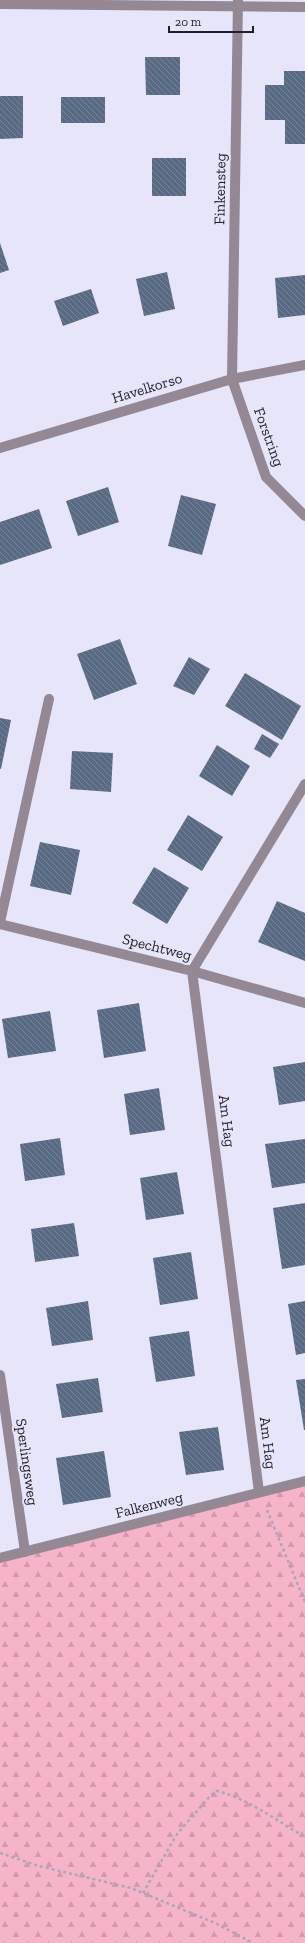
<svg xmlns="http://www.w3.org/2000/svg" width="305" height="1943" font-family="'Zilla Slab',serif">
<style>
.forest{fill:url(#forest-firs)}
.building{fill:url(#building-back-hatch)}
.lines{fill:none;stroke-linecap:round;stroke-linejoin:round}
.path{stroke:#a9a7b9;stroke-width:2.5;stroke-dasharray:3 3;stroke-linecap:butt}
.minor{stroke:#938894;stroke-width:10}
.labels{text-anchor:middle;dominant-baseline:central;stroke-width:4;stroke-linejoin:round;paint-order:stroke}
.street-label{font-size:15px;fill:#201e2a;stroke:#e7e5fa}
</style>
<defs>
<pattern id="forest-firs" width="22" height="20" patternUnits="userSpaceOnUse"><rect width="22" height="20" fill="#f6b4c9"/><path d="M5 1l3.5 6h-7zM16 11l3.5 6h-7z" fill="#d39aad"/></pattern>
<pattern id="building-back-hatch" width="6" height="6" patternUnits="userSpaceOnUse"><rect width="6" height="6" fill="#586a84"/><path d="M-1 5l2 2M0 0l6 6M5-1l2 2" fill="none" stroke="#768396"/></pattern>
</defs>
<rect width="100%" height="100%" fill="#e7e5fa"/>
<!-- forest -->
<polygon class="forest" points="305,1481 305,1943 0,1943 0,1558"/>
<!-- building -->
<g class="building">
<polygon points="145,57 180,57 180,95 146,95"/>
<polygon points="284,71 305,71 305,144 285,144 285,120 265,120 265,85 284,85"/>
<polygon points="0,96 23,96 23,138 0,139"/>
<rect x="61" y="97" width="44" height="26"/>
<rect x="152" y="158" width="34" height="38"/>
<polygon points="0,243 9,270 0,273"/>
<polygon points="167,272 175,309 144,316 136,279"/>
<polygon points="305,275 305,315 278,318 275,278"/>
<polygon points="91,289 99,313 63,326 54,301"/>
<polygon points="108,487 119,522 78,536 66,501"/>
<polygon points="181,495 216,504 202,555 168,546"/>
<polygon points="39,509 52,548 0,565 0,522"/>
<polygon points="120,639 137,684 94,700 77,654"/>
<polygon points="189,657 210,669 194,695 173,686"/>
<polygon points="245,673 301,706 282,740 225,706"/>
<polygon points="0,718 11,720 1,769 0,769"/>
<polygon points="262,734 279,744 270,758 254,749"/>
<polygon points="217,745 250,766 232,796 199,776"/>
<polygon points="72,751 113,753 111,792 70,789"/>
<polygon points="188,815 223,837 202,871 167,850"/>
<polygon points="40,842 80,850 71,895 30,886"/>
<polygon points="154,867 189,888 167,924 132,903"/>
<polygon points="277,901 305,913 305,961 258,942"/>
<polygon points="139,1003 146,1051 104,1058 97,1010"/>
<polygon points="50,1011 56,1051 8,1058 2,1019"/>
<polygon points="305,1062 305,1101 279,1105 273,1067"/>
<polygon points="159,1088 165,1130 130,1135 124,1094"/>
<polygon points="60,1138 65,1175 25,1181 20,1144"/>
<polygon points="305,1139 305,1183 272,1188 265,1144"/>
<polygon points="177,1172 184,1214 146,1220 140,1178"/>
<polygon points="305,1203 305,1265 282,1269 273,1208"/>
<polygon points="74,1223 79,1256 35,1262 31,1229"/>
<polygon points="191,1252 198,1299 160,1305 153,1258"/>
<polygon points="88,1301 93,1340 52,1346 46,1308"/>
<polygon points="305,1301 305,1353 296,1355 288,1304"/>
<polygon points="189,1331 195,1376 156,1382 149,1337"/>
<polygon points="98,1378 103,1412 62,1418 56,1384"/>
<polygon points="305,1379 305,1430 304,1430 296,1380"/>
<polygon points="218,1427 224,1470 186,1475 179,1432"/>
<polygon points="104,1451 111,1497 63,1505 56,1458"/>
</g>
<g class="lines">
<!-- path -->
<g class="path">
<polyline points="267,1510 305,1602"/>
<polyline points="0,1853 39,1866 131,1888 215,1923 253,1943"/>
<path d="M143,1893L177,1834L211,1795L217,1791C249,1799 277,1821 305,1837"/>
</g>
<!-- minor -->
<g class="minor">
<polyline points="238,0 232,379 266,477 305,516"/>
<polyline points="0,4 305,7"/>
<polyline points="0,448 232,379 305,365"/>
<polyline points="0,922 49,699"/>
<polyline points="0,924 192,971 305,1003"/>
<polyline points="0,1375 25,1552"/>
<polyline points="259,1492 192,971 305,784"/>
<polyline points="0,1558 305,1481"/>
</g>
</g>
<g class="labels">
<!-- street labels -->
<g class="street-label">
<text transform="translate(220 189) rotate(-89)">Finkensteg</text>
<text transform="translate(147 388) rotate(-17)">Havelkorso</text>
<text transform="translate(269 437) rotate(70)">Forstring</text>
<text transform="translate(157 947) rotate(14)">Spechtweg</text>
<text transform="translate(227 1121) rotate(83)">Am Hag</text>
<text transform="translate(268 1443) rotate(83)">Am Hag</text>
<text transform="translate(27 1462) rotate(82)">Sperlingsweg</text>
<text transform="translate(149 1505) rotate(-14)">Falkenweg</text>
</g>
</g>
<!-- scale -->
<path d="M169 26v6h84v-6" fill="none" stroke="#201e2a" stroke-width="2"/>
<text x="175" y="26" font-size="12" fill="#201e2a" stroke="#e7e5fa" stroke-width="3" paint-order="stroke">20 m</text>
</svg>
